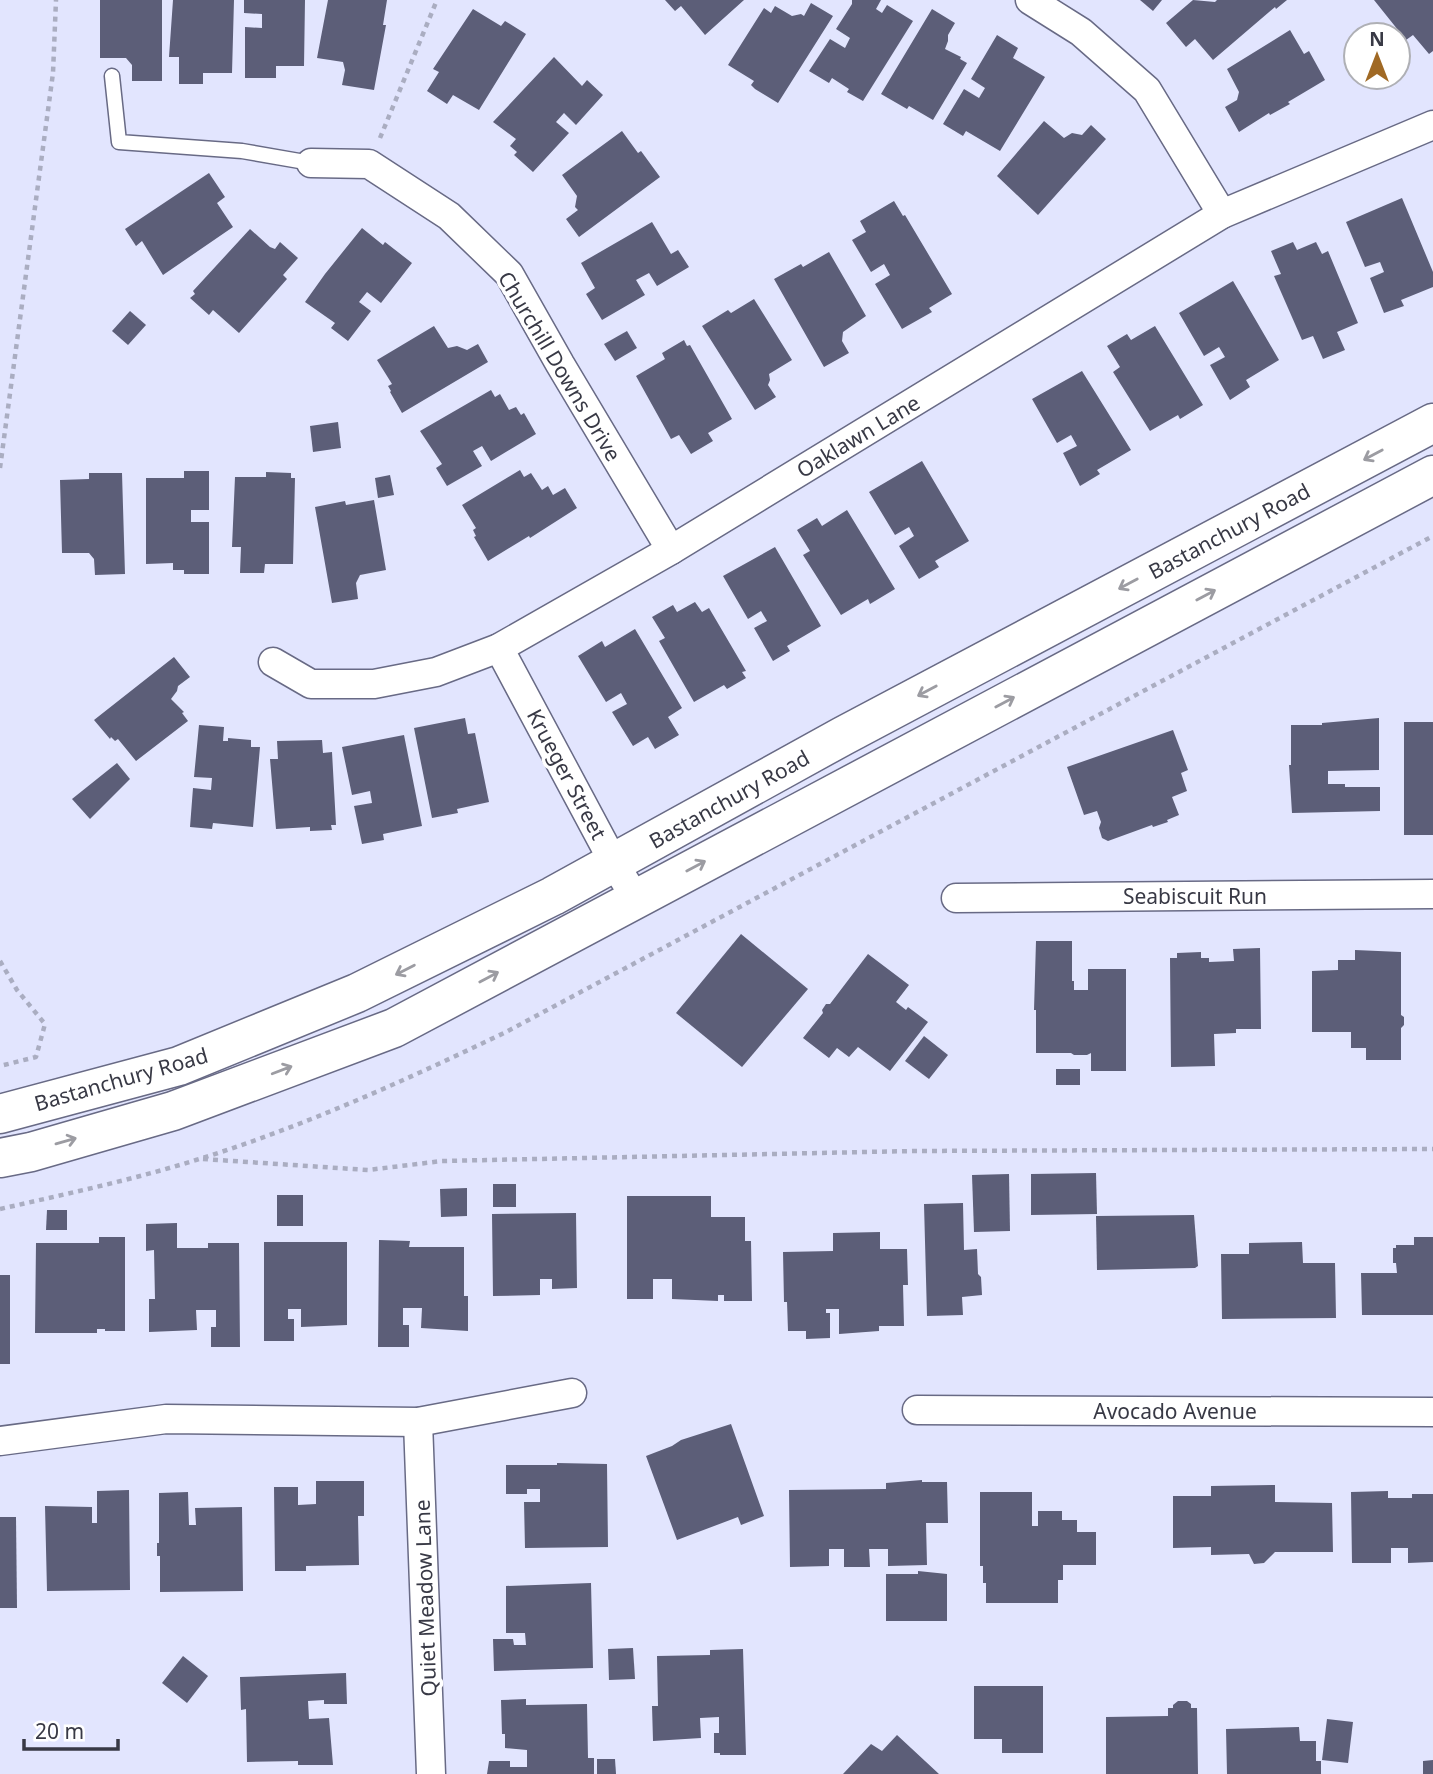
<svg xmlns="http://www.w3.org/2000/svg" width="1433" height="1774" font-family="'Noto Sans',sans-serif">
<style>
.building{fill:#5c5e78}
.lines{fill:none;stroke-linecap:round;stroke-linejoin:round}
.lane-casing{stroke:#686a85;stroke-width:17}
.street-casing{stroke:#686a85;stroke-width:31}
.secondary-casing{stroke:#686a85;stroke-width:41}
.path{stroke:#aaadc1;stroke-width:4.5;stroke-dasharray:5 5;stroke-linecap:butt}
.lane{stroke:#fff;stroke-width:14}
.street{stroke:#fff;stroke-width:28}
.secondary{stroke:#fff;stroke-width:38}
.oneway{stroke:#9c9ca2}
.labels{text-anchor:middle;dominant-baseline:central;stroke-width:7;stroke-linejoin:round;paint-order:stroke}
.street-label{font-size:21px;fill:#383945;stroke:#fff}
</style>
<rect width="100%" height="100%" fill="#e2e5fe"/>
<!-- building -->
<g class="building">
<polygon points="100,0 162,0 162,81 132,81 132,65 126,58 100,58"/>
<polygon points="173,0 234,0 232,73 203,73 203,84 179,84 179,57 169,57"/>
<polygon points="244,0 305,0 304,66 276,66 276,78 245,78 245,27 262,28 262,14 244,13"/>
<polygon points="328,0 387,0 383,25 386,25 374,90 342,85 345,70 343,62 317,58"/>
<polygon points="665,0 744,0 705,35 681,6 675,11"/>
<polygon points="852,0 881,0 876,9 882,13 887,5 913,21 863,101 847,92 849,89 832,78 829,83 809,71 830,39 845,48 850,38 836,29 852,4"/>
<polygon points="1140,0 1162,0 1153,11"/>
<polygon points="1193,0 1215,2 1217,0 1287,0 1276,9 1275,7 1213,60 1195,39 1186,47 1166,23"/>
<polygon points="1374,0 1433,0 1433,51 1429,54 1413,35 1406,40"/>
<polygon points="811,3 833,16 778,103 755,89 751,85 754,81 728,65 764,8 771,13 775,6 792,16 801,14 804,16"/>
<polygon points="473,9 501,26 505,21 526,34 479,110 453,95 447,104 427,91 439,72 433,69"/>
<polygon points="932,9 955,23 948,35 948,41 945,49 961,57 960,59 967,63 933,120 909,106 907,109 881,94"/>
<polygon points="1290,30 1304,54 1309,51 1325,80 1288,102 1290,104 1270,115 1269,113 1239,132 1225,107 1237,100 1239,92 1227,69"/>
<polygon points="997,35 1018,48 1013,58 1045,77 1000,151 966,131 963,136 943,124 964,89 979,98 985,88 971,79"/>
<polygon points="554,57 582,86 587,80 603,95 576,125 564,113 556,122 569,133 533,172 514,155 517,152 510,146 516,139 493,122"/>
<polygon points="1044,121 1064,138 1072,133 1082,135 1091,125 1106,139 1038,215 997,176"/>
<polygon points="622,131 638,153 641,151 660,177 579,237 566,219 578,210 575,207 577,196 562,175"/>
<polygon points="209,173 225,197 217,203 233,227 163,275 142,241 136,246 125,229"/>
<polygon points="1402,198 1433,272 1433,287 1401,300 1404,306 1384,313 1370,278 1384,272 1380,262 1365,267 1346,222"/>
<polygon points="894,201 903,216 905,215 952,294 929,308 932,312 902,329 875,284 890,275 884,264 871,272 852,240 866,232 860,221"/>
<polygon points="652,222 671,254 678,250 689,267 657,286 649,273 636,280 645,295 602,320 586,294 595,288 581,263"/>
<polygon points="362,228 383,245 385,242 412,263 381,303 367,292 359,302 371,311 348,341 331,328 335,323 305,302 325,274"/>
<polygon points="250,229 270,247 275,249 280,242 298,258 283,275 287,279 239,333 213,310 209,315 190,298 195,294 193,291"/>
<polygon points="1293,242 1297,250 1316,242 1322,254 1328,251 1358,323 1337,332 1345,350 1323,359 1313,336 1302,340 1274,276 1281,274 1271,251"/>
<polygon points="829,252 866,316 843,332 842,341 849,353 824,367 774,279 801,264 803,267"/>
<polygon points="1233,281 1279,360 1246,380 1250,387 1230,400 1210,365 1225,357 1219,347 1204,356 1179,313"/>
<polygon points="754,299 792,360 769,374 770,380 768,385 776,397 755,410 702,326 728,310 731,313"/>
<polygon points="130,311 146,325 128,345 112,331"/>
<polygon points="434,326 448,348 457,346 467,350 478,344 488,362 402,413 390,392 391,391 388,386 392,384 377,360"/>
<polygon points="1155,326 1203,405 1180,419 1178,415 1150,431 1113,372 1120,367 1107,346 1127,334 1131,340"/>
<polygon points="627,331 637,348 615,361 604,344"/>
<polygon points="684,340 687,346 690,345 732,419 708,433 713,441 691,454 679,435 671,439 636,376 665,359 662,353"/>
<polygon points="1082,371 1131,450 1097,470 1100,474 1080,486 1063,453 1077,446 1071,435 1057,443 1032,399"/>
<polygon points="491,390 495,397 500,394 509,410 516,407 521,415 524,413 536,434 491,461 482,446 473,451 482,466 447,486 436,468 442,464 420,431"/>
<polygon points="338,422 341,448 313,452 310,426"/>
<polygon points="922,461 969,541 935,561 939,567 919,579 899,546 914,536 909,527 895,535 869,492"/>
<polygon points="520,470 524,477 531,473 542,490 548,486 553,495 565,488 577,508 530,538 529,536 488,561 474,537 476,536 473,530 476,528 462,505"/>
<polygon points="184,471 209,471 209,510 191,510 191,522 209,522 209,574 184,574 184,570 173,570 173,563 146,564 146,478 184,478"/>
<polygon points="266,472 291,473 291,478 295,478 293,564 265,564 264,573 240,573 241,547 232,547 235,477 266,477"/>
<polygon points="89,473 122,473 125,574 95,575 94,559 89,553 62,553 60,480 89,479"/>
<polygon points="390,475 394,495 378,498 375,478"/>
<polygon points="374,500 386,570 360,575 356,583 358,599 332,603 315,507 345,501 346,505"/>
<polygon points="847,510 895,589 870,604 868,599 841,615 803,555 810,551 797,530 817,518 822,526"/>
<polygon points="775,547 821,626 787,646 790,651 773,661 754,628 767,621 761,611 748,619 723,576"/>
<polygon points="695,602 702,612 709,608 746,671 742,672 746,678 727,689 724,685 694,702 659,641 665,638 652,617 673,605 677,612"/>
<polygon points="635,629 682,708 668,717 679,735 655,749 648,737 633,746 612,712 627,704 621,693 606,702 578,656 602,641 605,647"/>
<polygon points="174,657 190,677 178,686 177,691 171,699 184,712 182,713 188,721 136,761 118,739 115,741 111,737 110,739 94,720"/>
<polygon points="465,718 468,734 475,733 489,802 457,809 458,813 432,818 414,728"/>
<polygon points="1379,718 1379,770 1328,771 1328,784 1345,784 1345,787 1380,787 1380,811 1292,813 1289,765 1291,765 1291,725 1322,725 1322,723"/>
<rect x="1404" y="722" width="29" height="113"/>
<polygon points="199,725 224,727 223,741 228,741 228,738 251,740 251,747 260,747 253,827 213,823 212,829 190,827 193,788 211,790 212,778 194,777"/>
<polygon points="1173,730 1188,770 1181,773 1187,791 1172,797 1179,815 1167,820 1168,822 1153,827 1152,825 1108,841 1102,838 1099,828 1101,822 1097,811 1084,815 1067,767"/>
<polygon points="404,735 422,826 383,834 384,840 362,844 354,806 372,803 370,791 352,795 342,747"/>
<polygon points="322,740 323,753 332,752 336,825 331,825 332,830 310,831 310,827 276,829 270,759 278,759 277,741"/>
<polygon points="117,763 130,779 90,819 72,799"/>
<polygon points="741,934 808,989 742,1067 676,1013"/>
<polygon points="1036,941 1072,941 1072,981 1074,981 1074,990 1088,990 1088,969 1126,969 1126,1071 1091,1071 1091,1053 1087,1055 1074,1055 1071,1053 1036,1053 1036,1010 1034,1010"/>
<polygon points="1260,948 1261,1029 1236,1029 1236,1033 1214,1034 1215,1066 1171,1067 1170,958 1177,958 1177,953 1201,952 1201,958 1209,958 1209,962 1234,961 1233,949"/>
<polygon points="1355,950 1401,952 1401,1015 1404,1017 1404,1025 1401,1028 1401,1060 1366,1060 1366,1048 1351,1048 1351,1032 1312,1032 1312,971 1338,970 1338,960 1355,960"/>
<polygon points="868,954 909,985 896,1002 906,1010 908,1007 928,1022 890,1071 858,1047 849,1057 837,1048 829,1058 803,1038 823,1013 822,1010 826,1004 830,1004"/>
<polygon points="924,1036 948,1055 929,1079 905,1061"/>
<rect x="1056" y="1069" width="24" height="16"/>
<polygon points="1096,1173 1097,1214 1031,1215 1031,1174"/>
<polygon points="1009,1174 1010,1231 974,1232 972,1175"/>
<rect x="493" y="1184" width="23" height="23"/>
<polygon points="467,1188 467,1216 441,1217 440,1189"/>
<rect x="277" y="1195" width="26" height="31"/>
<polygon points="627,1196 711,1196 711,1217 745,1217 745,1241 751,1241 752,1301 724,1301 724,1295 718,1295 718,1301 672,1299 672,1279 653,1279 653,1299 627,1299"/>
<polygon points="963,1203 964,1250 977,1249 978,1274 981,1277 982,1295 962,1297 963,1315 927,1316 924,1204"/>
<polygon points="47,1210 67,1210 67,1230 46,1230"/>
<polygon points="576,1213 577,1288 552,1289 552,1279 540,1279 540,1295 493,1296 492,1214"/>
<polygon points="1194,1215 1198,1266 1195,1268 1097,1270 1096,1216"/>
<polygon points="177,1223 177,1248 208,1248 208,1243 239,1243 240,1347 211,1347 211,1327 216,1327 216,1310 196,1310 197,1330 149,1332 149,1299 155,1299 154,1250 146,1251 146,1224"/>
<polygon points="880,1232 880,1249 907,1249 908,1285 903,1285 904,1326 879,1326 879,1331 839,1334 839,1309 826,1309 826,1313 830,1313 830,1338 806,1339 806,1331 788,1331 787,1302 784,1302 783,1252 833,1251 833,1233"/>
<polygon points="99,1237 125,1237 125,1331 105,1331 105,1329 97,1329 97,1333 35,1333 36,1243 99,1243"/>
<polygon points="1414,1237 1433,1237 1433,1315 1362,1315 1361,1273 1397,1273 1396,1263 1393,1263 1393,1248 1396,1248 1396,1245 1414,1245"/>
<polygon points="379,1240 410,1241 409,1247 464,1247 464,1296 468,1296 468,1331 421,1328 422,1308 403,1308 403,1325 409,1325 409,1347 378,1347"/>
<polygon points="264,1242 347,1242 347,1325 301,1327 301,1309 288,1309 288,1319 294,1319 294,1341 264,1341"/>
<polygon points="1302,1242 1303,1263 1335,1263 1336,1318 1222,1319 1221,1254 1249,1254 1249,1243"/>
<rect x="0" y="1275" width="10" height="89"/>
<polygon points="731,1424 764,1516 741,1525 738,1517 677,1540 646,1456 672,1446 681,1440"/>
<polygon points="557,1463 607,1464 608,1547 525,1548 524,1502 540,1502 540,1489 527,1489 527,1494 506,1494 506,1465 557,1465"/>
<polygon points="922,1480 922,1482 947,1482 948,1523 926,1523 927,1565 888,1566 888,1549 869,1549 870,1567 844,1567 844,1549 829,1549 829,1566 790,1567 789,1490 886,1489 886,1483"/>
<polygon points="316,1481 364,1481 364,1516 358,1516 359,1565 306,1566 306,1571 275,1571 274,1487 298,1487 298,1505 316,1504"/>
<polygon points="1275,1485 1275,1502 1332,1503 1333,1552 1275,1552 1264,1563 1254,1564 1249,1554 1211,1555 1211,1547 1173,1548 1173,1496 1211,1496 1211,1486"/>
<polygon points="129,1490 130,1590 47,1591 45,1506 92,1507 92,1523 97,1523 97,1491"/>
<polygon points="1388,1491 1388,1498 1412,1498 1412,1494 1433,1494 1433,1562 1408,1563 1408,1548 1391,1548 1391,1563 1352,1563 1351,1492"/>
<polygon points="188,1492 189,1525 196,1525 195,1508 242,1507 243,1591 160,1592 160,1556 157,1556 157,1543 159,1543 159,1493"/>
<polygon points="980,1492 1032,1492 1032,1526 1038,1526 1038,1511 1062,1511 1062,1520 1077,1520 1077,1532 1096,1532 1096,1565 1063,1565 1063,1580 1058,1580 1058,1603 986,1603 986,1583 983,1583 983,1566 980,1566"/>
<polygon points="0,1517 16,1517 17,1608 0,1608"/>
<polygon points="918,1571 947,1574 947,1621 886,1621 886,1574 918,1574"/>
<polygon points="591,1583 593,1668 494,1671 493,1639 513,1639 514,1645 526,1645 525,1633 506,1633 506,1586"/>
<polygon points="633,1648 635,1679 609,1680 608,1649"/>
<polygon points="743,1649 746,1755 720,1755 720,1753 714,1753 714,1733 719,1733 719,1717 700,1718 701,1738 653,1741 652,1706 658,1706 657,1656 710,1655 710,1650"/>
<polygon points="183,1656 208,1676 187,1703 162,1683"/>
<polygon points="346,1673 347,1704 324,1704 324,1700 308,1701 309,1719 329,1718 333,1765 298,1765 298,1761 247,1762 246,1709 241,1710 240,1677"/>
<polygon points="974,1686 1043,1686 1043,1753 1002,1753 1002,1739 974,1739"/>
<polygon points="526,1699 526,1705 587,1704 588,1758 594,1758 594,1774 487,1774 489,1761 510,1761 510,1767 527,1767 527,1750 505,1748 505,1734 502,1734 501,1700"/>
<polygon points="1178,1701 1187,1701 1191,1704 1191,1708 1197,1708 1198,1774 1106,1774 1106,1717 1168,1716 1168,1708 1173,1708 1173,1705"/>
<polygon points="1327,1719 1353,1722 1348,1763 1322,1760"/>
<polygon points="1299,1727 1300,1741 1316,1741 1316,1761 1321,1761 1321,1774 1227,1774 1226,1729"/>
<polygon points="897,1735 939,1774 843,1774 871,1744 882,1751"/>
<polygon points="597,1759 615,1759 616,1774 597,1774"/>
<polygon points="1433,1760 1433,1774 1423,1774 1423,1761"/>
</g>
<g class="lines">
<!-- lane casing -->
<g class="lane-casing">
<polyline id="lane" points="112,76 119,142 242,151 311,163"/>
</g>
<!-- street casing -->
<g class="street-casing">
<g id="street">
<polyline points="1030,0 1081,32 1147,90 1222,214"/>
<polyline points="311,163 369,164 449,216 509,274 560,364 671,550"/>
<polyline points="499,648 614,863 636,899"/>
<polyline points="273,662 311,684 374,684 436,672 499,648 671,550 1222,214 1433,125"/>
<polyline points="956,898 1433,894"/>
<polyline points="917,1410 1433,1412"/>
<polyline points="418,1422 431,1774"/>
<polyline points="0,1441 166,1419 418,1422 572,1393"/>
</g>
</g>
<!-- secondary casing -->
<g class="secondary-casing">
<g id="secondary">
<polyline points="0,1114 179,1066 357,993 553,896 843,736 1433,423"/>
<polyline points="0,1158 31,1152 173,1111 394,1028 1433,475"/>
</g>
</g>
<!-- path -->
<g class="path">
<polyline points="380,138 437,0"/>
<polyline points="0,468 53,73 56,0"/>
<polyline points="0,961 17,990 45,1024 36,1057 0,1066"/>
<polyline points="203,1159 368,1170 442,1161 913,1151 1433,1149"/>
<path d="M0,1209C66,1194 132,1180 196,1160C303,1127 406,1080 506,1032L1433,536"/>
</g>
<!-- lane -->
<use href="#lane" class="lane"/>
<!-- street -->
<use href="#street" class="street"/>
<!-- secondary -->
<use href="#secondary" class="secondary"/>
</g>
<!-- one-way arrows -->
<defs><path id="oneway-shaft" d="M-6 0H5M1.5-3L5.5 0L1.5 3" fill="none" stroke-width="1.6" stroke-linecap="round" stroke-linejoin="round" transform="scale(1.75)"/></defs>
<g class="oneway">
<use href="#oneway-shaft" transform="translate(1373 455) rotate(152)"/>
<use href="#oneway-shaft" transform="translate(1128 584) rotate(152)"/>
<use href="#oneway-shaft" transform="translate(1206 595) rotate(-28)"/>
<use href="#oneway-shaft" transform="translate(927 691) rotate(152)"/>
<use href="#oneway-shaft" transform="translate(1005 702) rotate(-28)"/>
<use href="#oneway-shaft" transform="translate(696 866) rotate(-28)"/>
<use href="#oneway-shaft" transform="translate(405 970) rotate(153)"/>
<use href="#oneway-shaft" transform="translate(489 977) rotate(-28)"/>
<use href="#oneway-shaft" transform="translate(282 1070) rotate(-21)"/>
<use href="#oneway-shaft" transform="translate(66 1141) rotate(-16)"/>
</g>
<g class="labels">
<!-- street labels -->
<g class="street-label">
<text transform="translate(560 366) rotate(59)">Churchill Downs Drive</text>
<text transform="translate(858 436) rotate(-31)">Oaklawn Lane</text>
<text transform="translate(1229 531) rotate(-28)">Bastanchury Road</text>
<text transform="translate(567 774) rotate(62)">Krueger Street</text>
<text transform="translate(729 799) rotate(-29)">Bastanchury Road</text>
<text x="1195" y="896">Seabiscuit Run</text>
<text transform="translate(121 1079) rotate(-16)">Bastanchury Road</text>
<text x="1175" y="1411">Avocado Avenue</text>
<text transform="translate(425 1598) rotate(-92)">Quiet Meadow Lane</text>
</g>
</g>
<!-- north arrow -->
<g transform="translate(1377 56)"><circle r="33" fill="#ffffff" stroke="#afb0b5" stroke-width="2"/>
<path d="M0-5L12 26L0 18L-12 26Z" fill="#a06924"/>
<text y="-10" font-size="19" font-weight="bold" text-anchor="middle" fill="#383945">N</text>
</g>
<!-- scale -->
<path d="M24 1739v10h94v-10" fill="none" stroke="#383945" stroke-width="3.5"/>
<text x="35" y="1739" font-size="21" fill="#383945" stroke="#ffffff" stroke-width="5" paint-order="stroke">20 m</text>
</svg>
